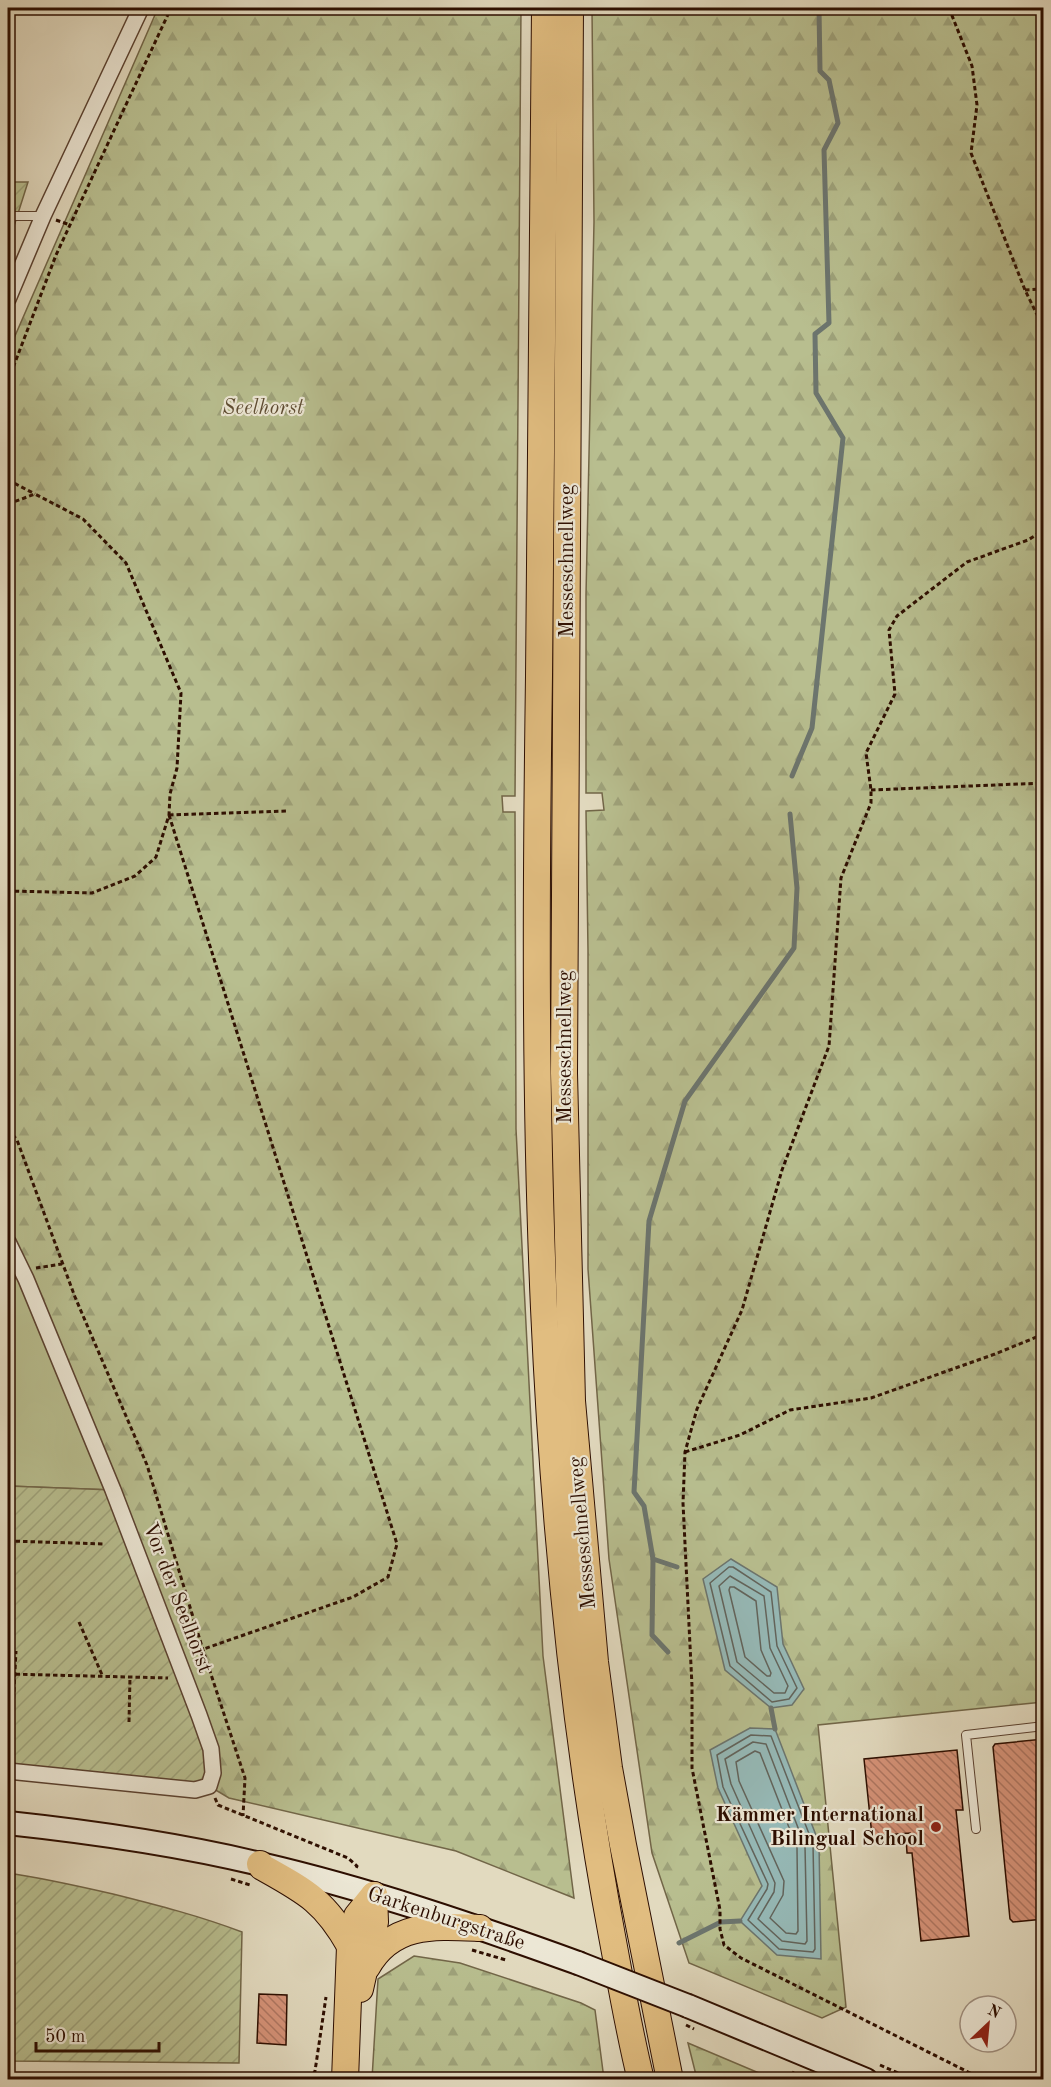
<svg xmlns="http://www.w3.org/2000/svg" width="1051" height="2087" font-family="'Old Standard TT',serif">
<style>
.grass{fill:#b8be8f;stroke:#726648;stroke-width:1.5}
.forest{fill:url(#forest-firs);stroke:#726648;stroke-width:1.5}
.garden{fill:url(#garden-furrows);stroke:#726648;stroke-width:1.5}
.water{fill:#96bab8;stroke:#6c756e;stroke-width:1.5}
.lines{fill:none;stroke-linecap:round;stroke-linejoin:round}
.shore{stroke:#62645c;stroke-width:1.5}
.stream{stroke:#6c756e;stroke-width:5}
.building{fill:url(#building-back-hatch);stroke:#2d0e00;stroke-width:1.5}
.service-casing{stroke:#5a4130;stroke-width:10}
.minor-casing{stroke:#5a4130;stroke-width:18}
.secondary-casing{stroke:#2d0e00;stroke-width:26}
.trunk-casing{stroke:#2d0e00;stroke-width:28}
.path{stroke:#2d0e00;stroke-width:3;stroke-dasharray:4.5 3;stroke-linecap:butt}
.service{stroke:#ece7d5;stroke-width:8}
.minor{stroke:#ece7d5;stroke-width:15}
.secondary{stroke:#ece7d5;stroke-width:22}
.trunk{stroke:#e1bd80;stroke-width:26}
.secondary-bridge-casing{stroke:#2d0e00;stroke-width:26;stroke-linecap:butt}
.path-bridge{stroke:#2d0e00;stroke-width:3;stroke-dasharray:4.5 3;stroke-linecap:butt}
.secondary-bridge{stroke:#ece7d5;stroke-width:22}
.poi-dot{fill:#8f2418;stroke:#ece7d5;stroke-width:2}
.labels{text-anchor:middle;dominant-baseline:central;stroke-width:4.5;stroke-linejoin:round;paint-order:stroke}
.park-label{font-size:21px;font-style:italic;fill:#5e4c32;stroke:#ece7d5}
.street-label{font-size:21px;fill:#2d0e00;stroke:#ece7d5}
.poi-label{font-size:21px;font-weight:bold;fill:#2d0e00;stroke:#ece7d5;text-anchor:end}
</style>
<defs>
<pattern id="forest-firs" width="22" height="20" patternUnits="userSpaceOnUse" patternTransform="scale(1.5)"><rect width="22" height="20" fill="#b8be8f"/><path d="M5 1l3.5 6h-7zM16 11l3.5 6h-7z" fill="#9ea27a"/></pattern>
<pattern id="garden-furrows" width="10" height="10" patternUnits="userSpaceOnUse" patternTransform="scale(1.5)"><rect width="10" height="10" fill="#b8be8f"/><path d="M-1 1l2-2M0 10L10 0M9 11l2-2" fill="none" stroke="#9ea27a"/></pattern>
<pattern id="building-back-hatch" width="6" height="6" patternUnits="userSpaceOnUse" patternTransform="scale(1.5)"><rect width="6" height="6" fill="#d69379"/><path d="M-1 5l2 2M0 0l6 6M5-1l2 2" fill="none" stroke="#ae7661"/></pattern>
</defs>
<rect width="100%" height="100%" fill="#e2dabf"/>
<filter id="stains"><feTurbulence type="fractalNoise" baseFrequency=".00333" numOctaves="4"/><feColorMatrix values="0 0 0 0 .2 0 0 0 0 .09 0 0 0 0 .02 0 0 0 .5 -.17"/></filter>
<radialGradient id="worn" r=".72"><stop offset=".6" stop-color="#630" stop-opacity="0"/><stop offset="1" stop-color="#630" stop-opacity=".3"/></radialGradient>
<!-- grass -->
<polygon class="grass" points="8,1278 26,1279 113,1490 8,1486"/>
<!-- forest -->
<g class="forest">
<polygon points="158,8 521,8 515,796 502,796 503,812 515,812 516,1129 543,1656 574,1898 456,1851 229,1798 209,1786 211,1749 8,1239 8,352"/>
<polygon points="592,8 1043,8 1043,1702 818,1725 846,2007 822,2018 689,1963 652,1853 609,1559 588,1269 588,950 586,811 604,810 602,793 586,793 586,595 594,222"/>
<polygon points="414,1956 460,1963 581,2003 595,2010 604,2079 372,2079 378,1979"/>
<polygon points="688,2043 773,2079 697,2079"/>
</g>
<!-- garden -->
<g class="garden">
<polygon points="8,182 28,182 8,245"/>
<polygon points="8,1486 113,1490 199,1715 209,1786 8,1771"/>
<path d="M8,1873C43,1878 78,1886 113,1894C157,1905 200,1916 242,1932L239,2063L8,2061Z"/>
</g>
<!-- water -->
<g class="water">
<polygon points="731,1559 777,1587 783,1644 804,1689 792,1705 771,1708 725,1670 703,1579"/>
<polygon points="750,1728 775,1729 819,1843 821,1959 777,1955 740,1921 762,1886 718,1788 710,1750"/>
</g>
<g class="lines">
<!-- shore -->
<g class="shore">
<polygon points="729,1567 733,1567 771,1592 777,1646 797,1688 789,1699 772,1702 730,1666 710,1583"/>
<polygon points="730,1576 764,1596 770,1648 788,1686 785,1693 774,1693 737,1662 719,1586"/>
<polygon points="730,1587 734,1587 756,1601 761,1650 771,1673 770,1676 767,1676 745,1657 729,1590"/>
<polygon points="751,1735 771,1736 813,1844 815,1949 813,1952 779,1949 748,1920 767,1889 768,1884 723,1787 717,1755"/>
<polygon points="753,1742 766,1744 805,1846 807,1941 805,1944 782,1941 758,1919 774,1892 775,1883 731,1784 725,1759"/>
<polygon points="755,1751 760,1753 797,1848 798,1931 796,1934 786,1933 770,1918 783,1895 784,1881 739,1781 736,1762"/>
</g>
<!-- stream -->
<g class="stream">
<polyline points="792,776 812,728 843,438 816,393 815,334 829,323 824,150 838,123 829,80 820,71 819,8"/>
<polyline points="653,1559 652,1635 668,1652"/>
<polyline points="677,1567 653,1559 644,1506 634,1492 649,1221 685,1101 794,948 797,888 790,814"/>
<polyline points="771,1708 775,1729"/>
<polyline points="679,1943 721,1922 740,1921"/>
</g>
</g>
<!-- building -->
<g class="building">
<polygon points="1044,1739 1044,1919 1013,1922 1010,1919 993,1747 995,1744"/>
<polygon points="957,1750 963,1810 956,1810 969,1936 921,1941 912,1853 907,1853 906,1837 910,1837 910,1833 872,1836 864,1759"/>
<polygon points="259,1994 287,1995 286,2045 257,2043"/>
</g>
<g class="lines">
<!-- service casing -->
<g class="service-casing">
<g id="service">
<polyline points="8,216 43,216"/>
<polyline points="976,1829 966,1735 1044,1726"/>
</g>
</g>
<!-- minor casing -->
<g class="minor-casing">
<g id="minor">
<polyline points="8,299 43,216 141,8"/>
<polyline points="8,1242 26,1279 113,1490 199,1715 211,1749 213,1773 209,1786 195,1790 8,1771"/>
</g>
</g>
<!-- secondary casing -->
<g class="secondary-casing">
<g id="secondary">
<path d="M8,1823C92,1832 177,1844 260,1864C368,1889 473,1925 578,1963"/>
<polyline points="688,2006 866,2080"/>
</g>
</g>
<!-- trunk casing -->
<g class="trunk-casing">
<g id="trunk">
<path d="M545,8C543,230 542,453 539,676C533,1098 534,1520 612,1936C621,1984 629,2032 641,2080"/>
<polyline points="570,8 564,1073 572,1401 595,1662 609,1768 623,1845 670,2080"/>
<path d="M260,1864L262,1867C305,1891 325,1901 350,1946"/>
<path d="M367,1967C392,1922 436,1926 480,1928"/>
<polyline points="360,1989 375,1922 374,1895"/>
<polyline points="345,2080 350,1946 357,1916 374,1895"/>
</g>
</g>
<!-- path -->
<g class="path">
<polyline points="949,8 972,66 977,105 971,153 1025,290 1044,329"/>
<polyline points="56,220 70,225"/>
<polyline points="1025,290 1044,289"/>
<polyline points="8,381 56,255 171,8"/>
<polyline points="8,480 35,494"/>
<polyline points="8,504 35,494 83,519 126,563 181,693 177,768 170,794 169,815 156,857 135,876 92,893 8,891"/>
<polyline points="871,790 1044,783"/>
<polyline points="169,815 397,1544 388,1577 353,1597 192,1653"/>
<polyline points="169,815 286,811"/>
<polyline points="8,1129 17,1140 75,1297 147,1465 203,1650 245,1778 243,1816"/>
<polyline points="36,1268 62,1264"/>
<polyline points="685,1452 740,1435 790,1410 871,1398 995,1354 1044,1334"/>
<polyline points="8,1541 105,1544"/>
<polyline points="79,1622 103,1677"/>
<polyline points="8,1674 168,1678"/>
<polyline points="129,1722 130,1677"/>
<polyline points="12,1729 16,1651"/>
<polyline points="215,1798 218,1805 348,1858 357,1866 355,1870"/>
<polyline points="231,1879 250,1885"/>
<polyline points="472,1950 506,1960"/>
<polyline points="880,2065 914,2080"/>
<polyline points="792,2072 805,2080"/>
<polyline points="228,2080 231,2074 312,2076 315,2071 326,1997"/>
<polyline points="984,2080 741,1958 724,1945 720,1929 720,1910 692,1768 692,1686 683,1503 685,1452 697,1409 742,1310 782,1170 829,1046 841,878 871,803 871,790 866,753 895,694 889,630 897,616 967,562 1028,540 1044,530"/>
</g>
<!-- service -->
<use href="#service" class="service"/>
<!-- minor -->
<use href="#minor" class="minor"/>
<!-- secondary -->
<use href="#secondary" class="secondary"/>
<!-- trunk -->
<use href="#trunk" class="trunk"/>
<!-- secondary-bridge casing -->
<g class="secondary-bridge-casing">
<polyline id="secondary-bridge" points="578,1963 688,2006"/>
</g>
<!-- path-bridge -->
<polyline class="path-bridge" points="686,2025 694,2029"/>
<!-- secondary-bridge -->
<use href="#secondary-bridge" class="secondary-bridge"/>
</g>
<!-- markers -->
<circle class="poi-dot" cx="936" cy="1827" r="6"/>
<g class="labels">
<!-- park labels -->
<g class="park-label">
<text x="263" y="408">Seelhorst</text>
</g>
<!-- street labels -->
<g class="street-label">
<text transform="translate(567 561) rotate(-90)">Messeschnellweg</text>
<text transform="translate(565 1047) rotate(-90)">Messeschnellweg</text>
<text transform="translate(583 1533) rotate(-95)">Messeschnellweg</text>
<text transform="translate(177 1598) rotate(69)">Vor der Seelhorst</text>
<text transform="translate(446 1919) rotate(18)">Garkenburgstraße</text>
</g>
<!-- poi labels -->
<g class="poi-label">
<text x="924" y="1815">Kämmer International<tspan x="924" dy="24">Bilingual School</tspan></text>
</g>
</g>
<!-- margin -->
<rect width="1051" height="2087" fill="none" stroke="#e2dabf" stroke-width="30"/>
<rect x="9" y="9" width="1033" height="2069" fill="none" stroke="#2d0e00" stroke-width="3"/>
<rect x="15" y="15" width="1021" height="2057" fill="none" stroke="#2d0e00" stroke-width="1.5"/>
<!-- north arrow -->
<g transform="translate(988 2024) rotate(26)"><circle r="28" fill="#ece7d5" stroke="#a09080" stroke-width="1.5"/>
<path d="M0-4.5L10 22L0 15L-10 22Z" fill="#8f2418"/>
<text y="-9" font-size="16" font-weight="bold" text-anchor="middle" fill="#2d0e00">N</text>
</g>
<!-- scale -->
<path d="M36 2042v9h123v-9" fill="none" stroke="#2d0e00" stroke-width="3"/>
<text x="45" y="2042" font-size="18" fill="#2d0e00" stroke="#ece7d5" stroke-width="4.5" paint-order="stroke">50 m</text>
<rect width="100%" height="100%" filter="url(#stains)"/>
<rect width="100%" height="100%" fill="url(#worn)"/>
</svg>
